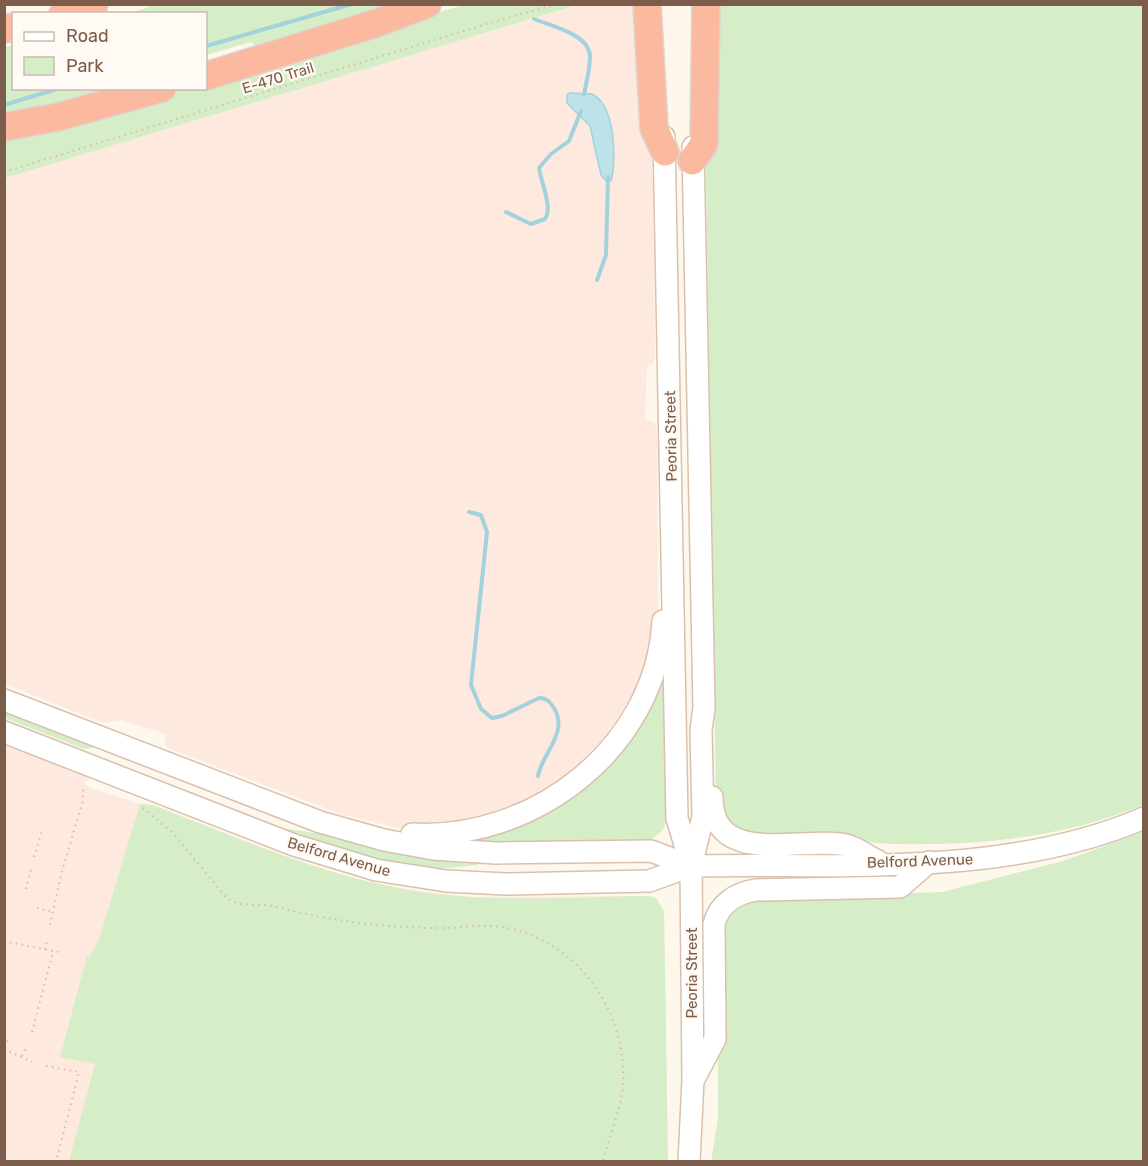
<svg xmlns="http://www.w3.org/2000/svg" width="1148" height="1166" font-family="Rubik,sans-serif">
<style>
.commercial{fill:#fee9de}
.green{fill:#d6eec7}
.water{fill:#bde2ea;stroke:#a2d2dc;stroke-width:1.5}
.lines{fill:none;stroke-linecap:round;stroke-linejoin:round}
.stream{stroke:#a2d2dc;stroke-width:4}
.secondary-casing{stroke:#d8c1ae;stroke-width:24}
.motorway-casing{stroke:#ddd5d0;stroke-width:30}
.path{stroke:#dbbaa2;stroke-width:2;stroke-dasharray:1.5 4.5;stroke-linecap:butt}
.secondary{stroke:#fff;stroke-width:21}
.motorway{stroke:#fbb99f;stroke-width:27}
.labels{text-anchor:middle;dominant-baseline:central;stroke-width:4.5;stroke-linejoin:round;paint-order:stroke}
.street-label{font-size:15px;fill:#7c5d4b;stroke:#fffaf3}
</style>
<rect width="100%" height="100%" fill="#fef7eb"/>
<!-- commercial -->
<g class="commercial">
<polygon points="577,5 642,5 653,185 655,357 653,365 651,364 647,367 645,419 654,422 657,432 658,614 638,694 596,756 509,814 410,829 398,828 341,814 170,749 165,745 166,734 121,720 104,723 5,684 4,178"/>
<polygon points="4,740 87,774 89,779 85,782 87,787 140,804 153,805 300,862 357,879 411,890 472,897 649,896 656,898 664,911 668,1161 5,1161"/>
</g>
<!-- green -->
<g class="green">
<polygon points="157,4 397,5 255,46 251,42 206,55 206,14 128,14"/>
<polygon points="464,5 577,5 5,178 4,137 181,89 206,88 403,22"/>
<path d="M710,5H1143V805C1065,837 981,846 897,844C873,844 849,838 825,836C796,834 766,835 738,835L716,807L706,172Z"/>
<polygon points="13,45 14,88 108,89 5,118 4,47"/>
<polygon points="664,670 668,820 662,831 650,841 496,846 461,840 543,811"/>
<polygon points="5,707 97,747 84,749 5,718"/>
<path d="M140,804L153,805C235,837 316,873 403,889C483,904 567,897 649,896L656,898L664,911L668,1161H69L95,1064L60,1057L87,956H90L99,939Z"/>
<polygon points="289,829 478,860 478,865 431,870 408,868 287,834"/>
<polygon points="1143,832 1143,1161 711,1162 718,1118 718,933 721,920 750,898 942,892 1063,861"/>
</g>
<!-- water -->
<path class="water" d="M570,93L592,94C615,105 617,159 611,181H606L601,175L590,126L567,103V95Z"/>
<g class="lines">
<!-- stream -->
<g class="stream">
<path d="M534,19C551,26 590,34 590,57C590,69 586,83 584,95"/>
<polyline points="206,46 352,4"/>
<polyline points="4,105 60,88"/>
<path d="M506,212L531,224L545,219C553,207 541,183 539,168L551,154L569,141L581,111"/>
<polyline points="597,280 606,255 608,177"/>
<path d="M469,512L481,515L487,532L471,685L481,709L492,718L502,716L539,698C547,698 550,702 554,708C569,733 542,753 538,776"/>
</g>
<!-- secondary casing -->
<g class="secondary-casing">
<g id="secondary">
<polyline points="664,137 677,818 691,865"/>
<polyline points="4,700 320,822 384,840 433,849 496,853 651,851 691,866"/>
<path d="M4,732L294,845L376,870L446,881L505,884L649,881L691,866C839,863 1005,878 1144,818"/>
<path d="M712,797C712,866 796,838 840,844C853,845 867,856 878,861"/>
<path d="M412,834C534,841 656,748 663,621"/>
<path d="M695,1077L715,1039L714,924C719,904 736,893 756,890L900,887L929,862"/>
<polyline points="689,1162 693,1080 691,866 703,817 701,730 704,708 693,147"/>
</g>
</g>
<!-- motorway casing -->
<g class="motorway-casing">
<g id="motorway">
<polyline points="647,4 654,128 665,152"/>
<polyline points="63,14 94,4"/>
<polyline points="4,29 14,27"/>
<polyline points="206,76 377,23 427,4"/>
<polyline points="4,127 58,117 162,88"/>
<polyline points="692,161 704,144 706,4"/>
</g>
</g>
<!-- path -->
<g class="path">
<polyline points="4,172 503,19 558,4"/>
<path d="M143,808L174,834L225,896C241,910 259,902 277,907C327,920 379,927 430,928C456,929 482,923 508,928C581,944 628,1014 623,1087C620,1112 609,1137 603,1162"/>
<polyline points="34,857 42,831"/>
<polyline points="26,889 31,869"/>
<polyline points="37,908 53,912"/>
<polyline points="50,925 62,871 83,800 83,786"/>
<polyline points="4,941 59,952"/>
<polyline points="45,950 47,941"/>
<polyline points="32,1032 53,952"/>
<polyline points="4,1047 9,1038"/>
<polyline points="4,1049 32,1062"/>
<polyline points="22,1056 27,1045"/>
<polyline points="46,1066 79,1072 56,1162"/>
</g>
<!-- secondary -->
<use href="#secondary" class="secondary"/>
<!-- motorway -->
<use href="#motorway" class="motorway"/>
</g>
<g class="labels">
<!-- street labels -->
<g class="street-label">
<text transform="translate(278 78) rotate(-17)">E-470 Trail</text>
<text transform="translate(671 436) rotate(-91)">Peoria Street</text>
<text transform="translate(339 857) rotate(16)">Belford Avenue</text>
<text transform="translate(920 861) rotate(-2)">Belford Avenue</text>
<text transform="translate(692 973) rotate(-90)">Peoria Street</text>
</g>
</g>
<!-- border -->
<rect width="1148" height="1166" fill="none" stroke="#7c5d4b" stroke-width="12"/>
<!-- legend -->
<rect x="12" y="12" width="195" height="78" fill="#fffaf3" stroke="#cbbbb0" stroke-width="1.5"/>
<rect x="24" y="32" width="30" height="9" fill="#ffffff" stroke="#cbbbb0" stroke-width="1.5"/>
<text x="66" y="42" font-size="18" fill="#7c5d4b">Road</text>
<rect x="24" y="57" width="30" height="18" fill="#d6eec7" stroke="#cbbbb0" stroke-width="1.5"/>
<text x="66" y="72" font-size="18" fill="#7c5d4b">Park</text>
</svg>
